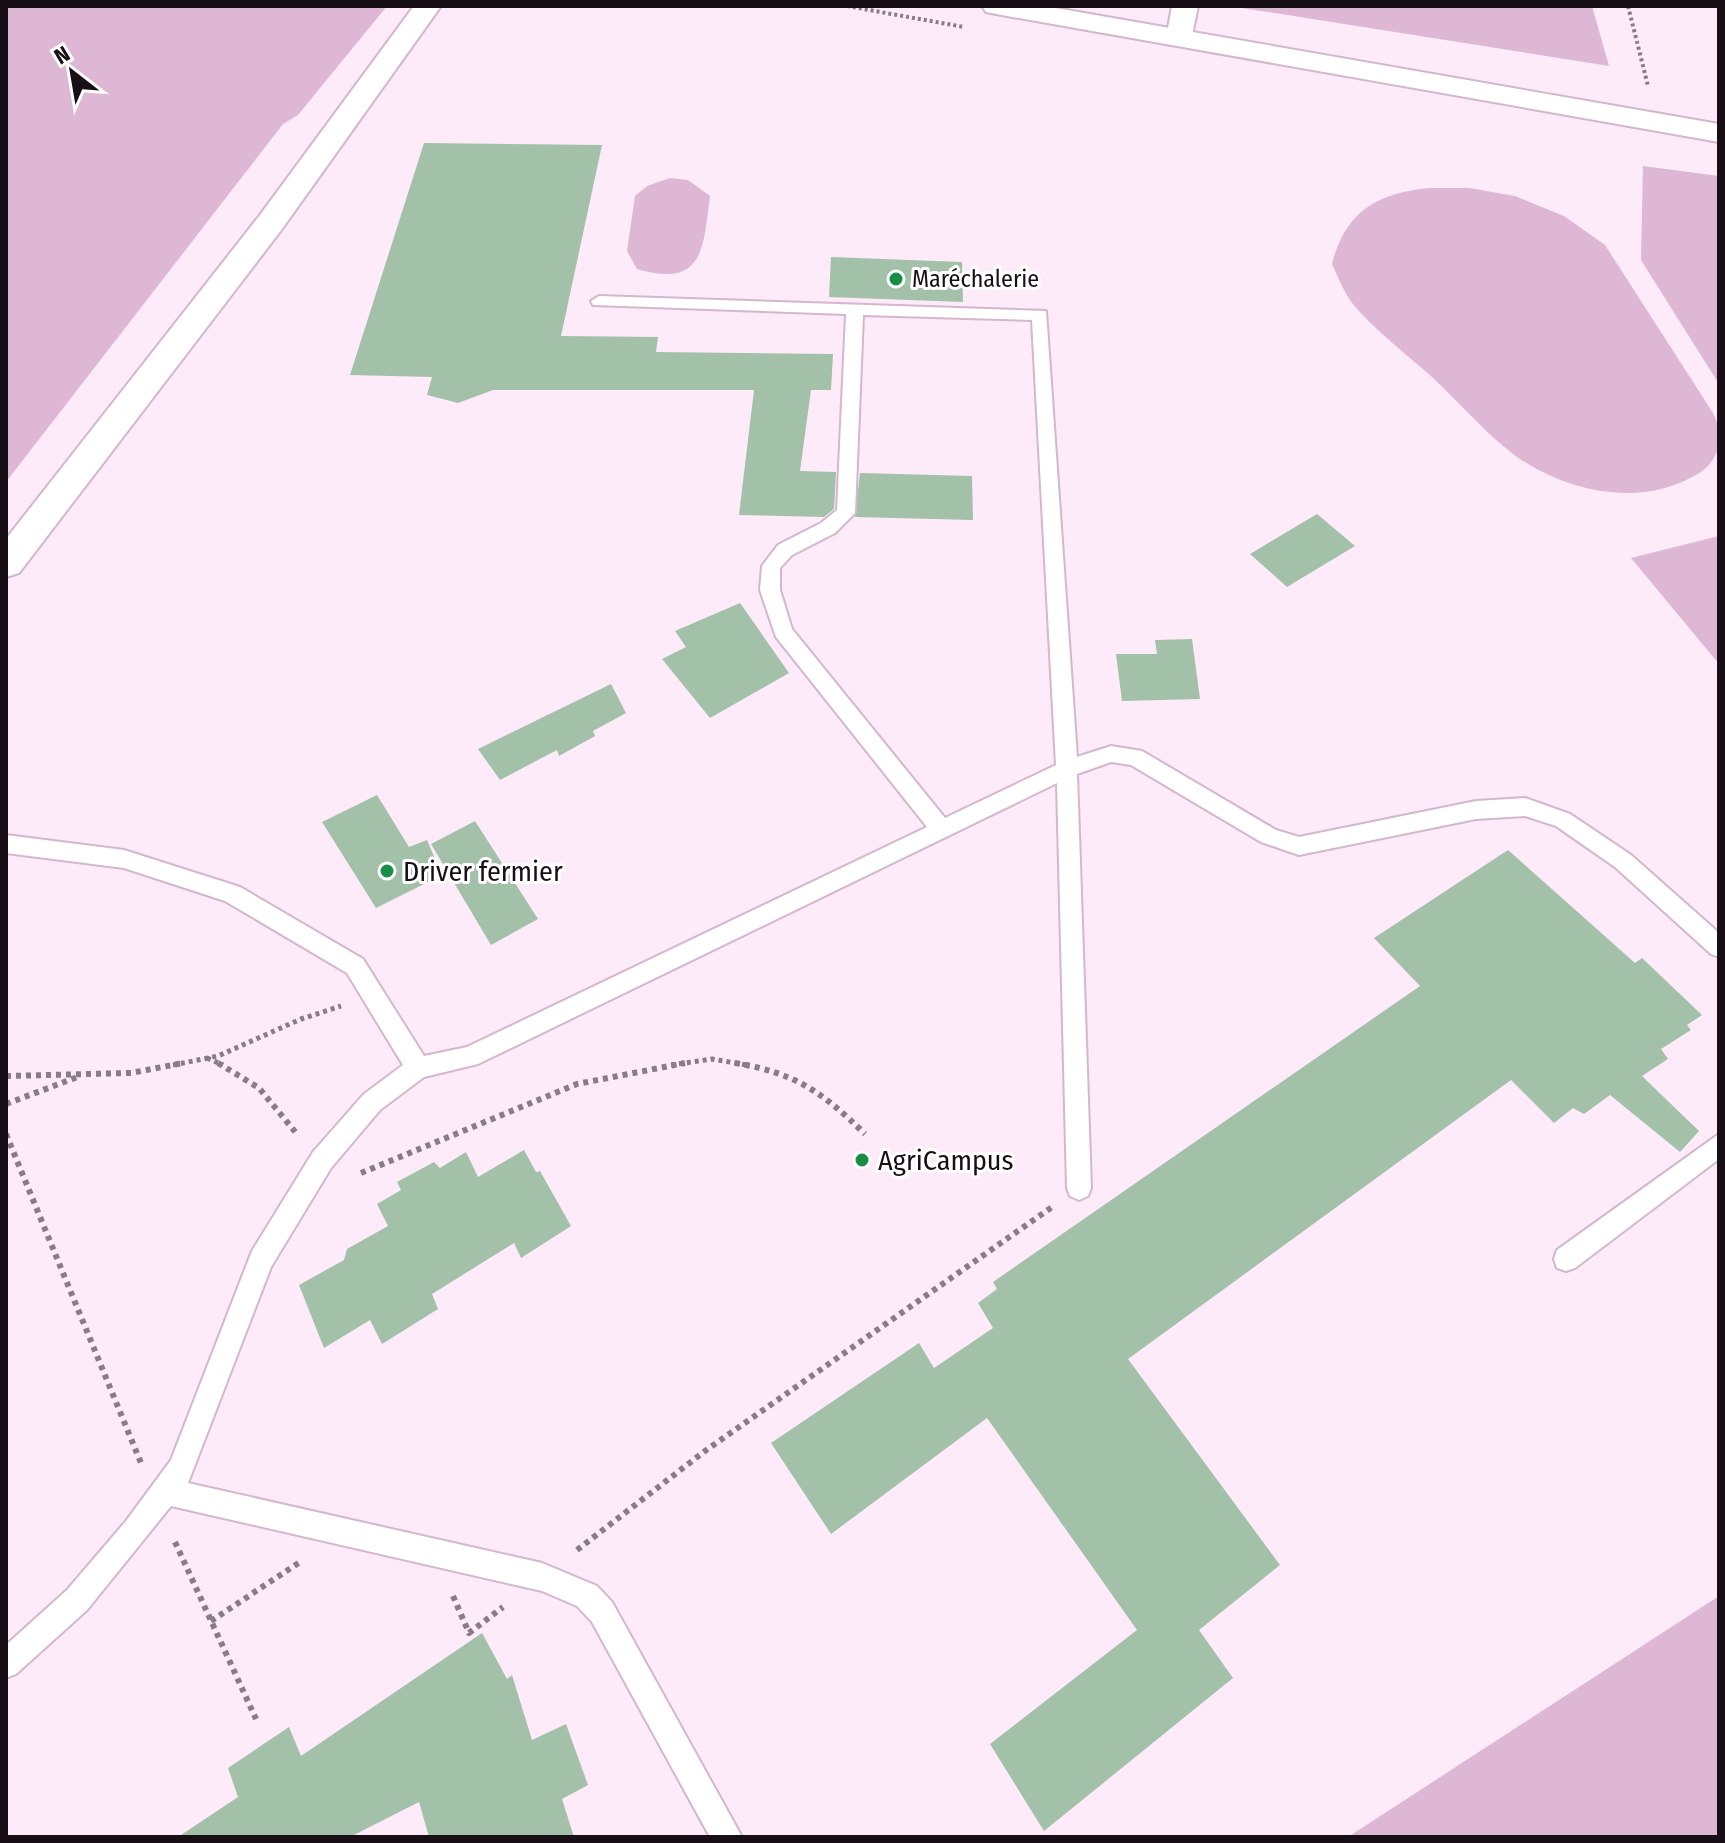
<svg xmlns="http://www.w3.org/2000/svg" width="1725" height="1843" font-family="'Fira Sans Condensed',sans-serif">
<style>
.green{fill:#ddb7d4}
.building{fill:#a3c0a9}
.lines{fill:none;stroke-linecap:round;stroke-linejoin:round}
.service-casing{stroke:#d4b7cd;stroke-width:4}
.minor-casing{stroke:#d4b7cd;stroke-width:4}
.tertiary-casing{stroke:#d4b7cd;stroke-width:4}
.path-far2{stroke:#8a7c87;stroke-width:4;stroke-dasharray:3 3;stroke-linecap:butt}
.path-far1{stroke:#8a7c87;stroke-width:5;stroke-dasharray:4 4;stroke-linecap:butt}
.path{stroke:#8a7c87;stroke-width:6;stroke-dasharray:5 5;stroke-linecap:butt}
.service{fill:#fff;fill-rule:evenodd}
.minor{fill:#fff;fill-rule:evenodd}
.tertiary{fill:#fff;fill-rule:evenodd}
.poi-dot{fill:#178d48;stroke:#fff;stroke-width:3}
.labels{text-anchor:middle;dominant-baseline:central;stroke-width:6;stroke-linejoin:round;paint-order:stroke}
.far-poi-label{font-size:24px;fill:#180f16;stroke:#fff;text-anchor:start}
.poi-label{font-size:28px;fill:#180f16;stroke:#fff;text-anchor:start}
</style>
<rect width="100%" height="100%" fill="#fdebf9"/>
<!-- green -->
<g class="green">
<polygon points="6,6 387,6 298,115 283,124 6,482"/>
<polygon points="1230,6 1592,6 1609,66"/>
<polygon points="1643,166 1719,176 1719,384 1641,260"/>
<path d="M670,178L688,180L710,196C703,247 705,289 637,269L627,251L635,196L647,186Z"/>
<path d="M1429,188H1469L1515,196L1564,216L1605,245L1713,413C1724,434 1721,458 1701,472C1644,508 1571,494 1517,457C1487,435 1460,403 1432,377C1410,357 1363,321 1348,297C1342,287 1337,275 1332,264C1345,212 1377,193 1429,188Z"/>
<polygon points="1719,536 1719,664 1631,558"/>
<polygon points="1719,1596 1719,1837 1348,1837"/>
</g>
<!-- building -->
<g class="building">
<polygon points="424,143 602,145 561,336 658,337 656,352 833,354 831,390 811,390 800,471 836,472 834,509 824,517 739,515 754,390 493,390 458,403 427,395 432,377 350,375"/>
<polygon points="831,257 962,262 963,302 829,297"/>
<polygon points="860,473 972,476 973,520 855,517"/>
<polygon points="1317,514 1355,546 1287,587 1250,554"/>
<polygon points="740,603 789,673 710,718 662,659 686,647 675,631"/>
<polygon points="1192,639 1200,699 1122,701 1116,654 1157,654 1155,640"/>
<polygon points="611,684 626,713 593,731 595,736 559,756 557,750 500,780 478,749"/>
<polygon points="377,795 409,847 427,840 442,875 376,908 322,822"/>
<polygon points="475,821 538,919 491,945 431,844"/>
<polygon points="1508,850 1635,963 1642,958 1702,1015 1687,1025 1691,1030 1661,1049 1668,1059 1642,1076 1699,1131 1680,1152 1610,1095 1584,1114 1573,1108 1554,1123 1511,1080 1128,1359 1280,1565 1199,1630 1233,1678 1044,1831 990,1744 1137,1630 987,1418 831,1534 771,1443 919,1343 934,1368 993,1328 978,1303 997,1289 993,1282 1420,986 1374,938"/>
<polygon points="524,1150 536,1172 540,1171 571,1226 521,1258 514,1243 432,1294 438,1309 382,1344 370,1320 324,1348 299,1285 344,1260 347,1249 388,1226 377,1204 401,1190 397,1182 434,1162 440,1168 466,1152 478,1177"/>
<polygon points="482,1633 507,1679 512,1675 532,1740 566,1724 588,1785 562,1799 574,1837 429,1837 419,1802 350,1837 178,1837 238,1797 228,1768 289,1727 301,1756"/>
</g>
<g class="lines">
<!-- service casing -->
<g class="service-casing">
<g id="service">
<path d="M599,296L1046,311L1077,757L1111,746L1142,751L1276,830L1299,837L1476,801L1525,798L1570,814L1631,855L1719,933V957L1711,954L1615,867L1556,826L1525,816L1476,819L1299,855L1261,842L1131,765L1111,762L1077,774L1091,1188L1088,1196L1079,1200L1070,1196L1067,1188L1057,783L478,1064L424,1077L380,1110L331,1168L271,1267L188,1483L542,1563L597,1586L612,1602L742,1837H710L592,1622L577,1606L542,1591L171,1506L87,1610L16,1674L6,1678V1645L67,1590L126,1521L171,1460L252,1251L313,1152L364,1094L403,1065L347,973L225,901L124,868L6,853V835L124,850L240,887L363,959L424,1056L467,1047L927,827L776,637L760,590L762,566L778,545L821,523L837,510L846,314L593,305L591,301ZM863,315L1032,320L1056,765L945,818L792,629L780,590V568L792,555L835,533L855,513Z"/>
<polygon points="1719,1134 1719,1159 1575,1268 1566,1271 1557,1268 1554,1259 1557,1250"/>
</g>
</g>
<!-- minor casing -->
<g class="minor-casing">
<g id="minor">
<polygon points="414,6 441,6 282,229 19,573 6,577 6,539 260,215"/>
<polygon points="1172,6 1198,6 1190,45 1170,45 1166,39"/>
</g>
</g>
<!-- tertiary casing -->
<g class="tertiary-casing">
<polygon id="tertiary" points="982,6 1044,6 1719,124 1719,142 996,14 986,12"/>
</g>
<!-- path-far2 -->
<g class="path-far2">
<polyline points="847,6 964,27"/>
<polyline points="1628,6 1648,86"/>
</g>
<!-- path-far1 -->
<g class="path-far1">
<polyline points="207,1058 223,1065"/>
<polyline points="173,1065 218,1056 301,1019 341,1006"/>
<polyline points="671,1065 712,1059 747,1065"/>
</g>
<!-- path -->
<g class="path">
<polyline points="218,1063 259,1088 297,1134"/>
<path d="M735,1063C796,1073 822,1092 865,1134"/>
<polyline points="6,1076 131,1073 183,1063"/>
<polyline points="6,1104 80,1076"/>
<polyline points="6,1134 141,1463"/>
<polyline points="361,1173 577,1084 685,1063"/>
<polyline points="175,1542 256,1719"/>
<polyline points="577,1550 705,1451 1052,1207"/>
<polyline points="453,1596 469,1633 503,1607"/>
<polyline points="211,1621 300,1562"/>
</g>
<!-- service -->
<use href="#service" class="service"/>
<!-- minor -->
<use href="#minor" class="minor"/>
<!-- tertiary -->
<use href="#tertiary" class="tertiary"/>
</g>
<!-- markers -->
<g class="poi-dot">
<circle cx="896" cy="279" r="8"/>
<circle cx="387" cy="871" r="8"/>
<circle cx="862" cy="1160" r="8"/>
</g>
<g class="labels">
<!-- far-poi labels -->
<g class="far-poi-label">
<text x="912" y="279">Maréchalerie</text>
</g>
<!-- poi labels -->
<g class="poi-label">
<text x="403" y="871">Driver fermier</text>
<text x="878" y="1160">AgriCampus</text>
</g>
</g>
<!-- border -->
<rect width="1725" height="1843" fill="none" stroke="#180f16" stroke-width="16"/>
<!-- north arrow -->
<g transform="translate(72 72) rotate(329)" stroke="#ffffff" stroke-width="6" paint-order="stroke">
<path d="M0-6L14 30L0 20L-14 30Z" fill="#180f16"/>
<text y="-12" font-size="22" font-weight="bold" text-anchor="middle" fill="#180f16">N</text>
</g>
</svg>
